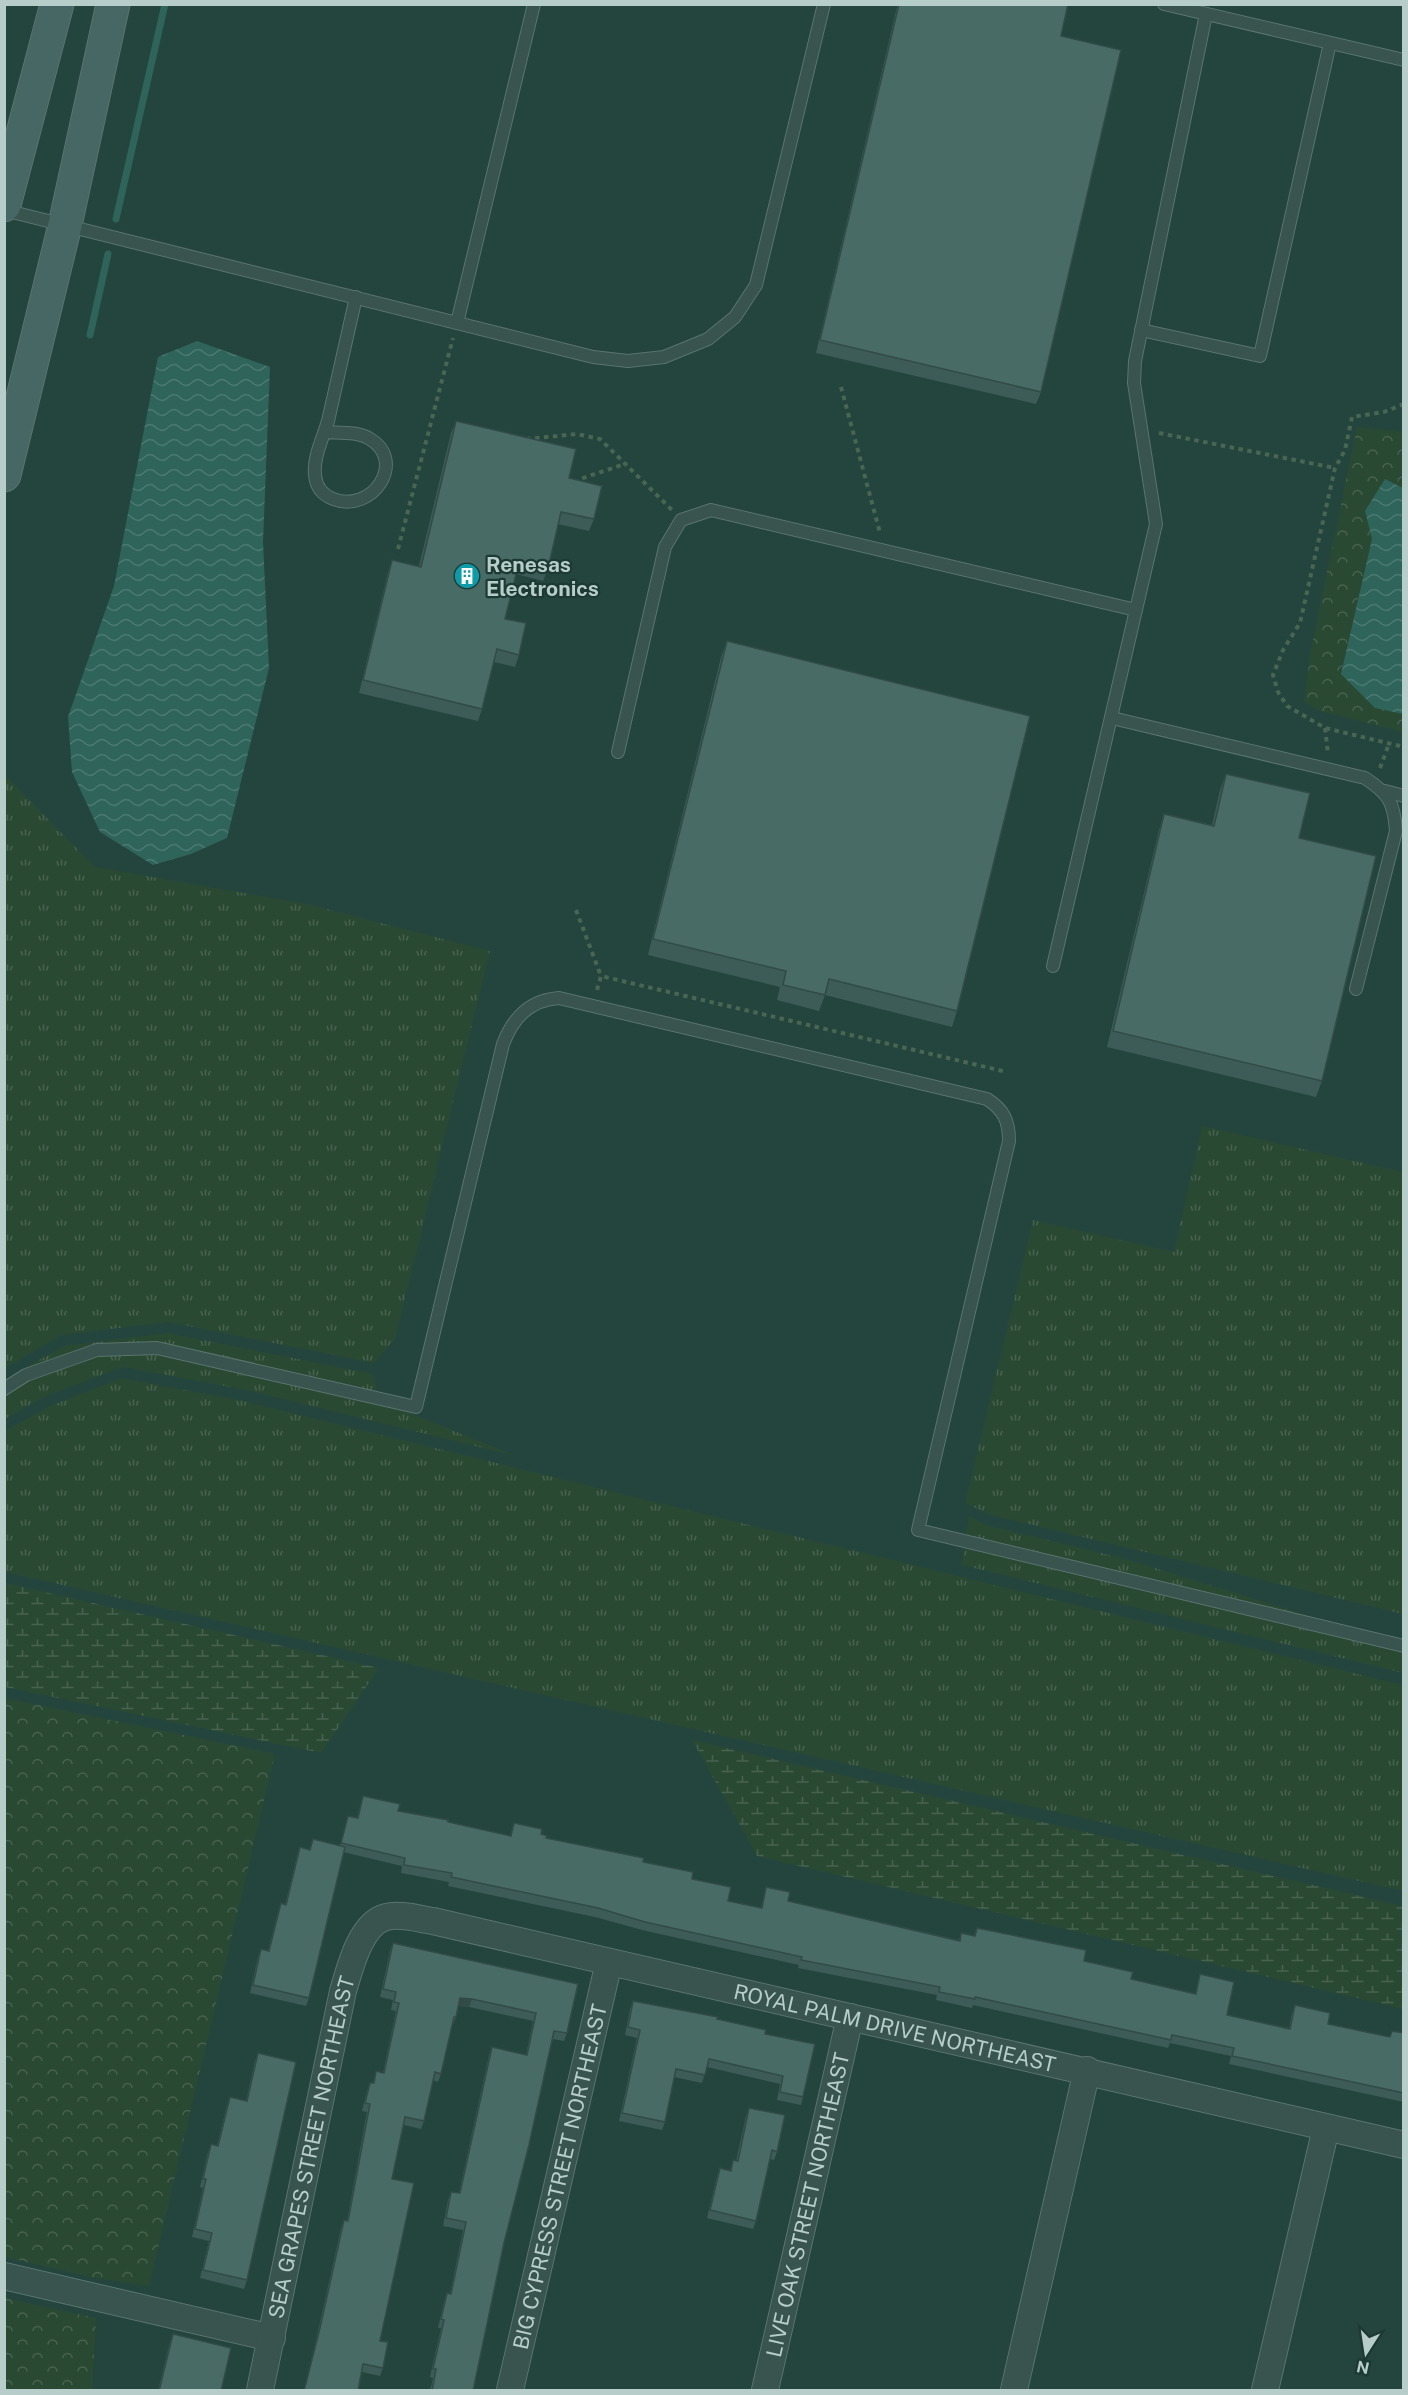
<svg xmlns="http://www.w3.org/2000/svg" width="1408" height="2395" font-family="'Public Sans',sans-serif">
<style>
.grass{fill:url(#grass-tufts)}
.forest{fill:url(#forest-crowns)}
.wetland{fill:url(#wetland-marsh)}
.water{fill:url(#water-waves)}
.lines{fill:none;stroke-linecap:round;stroke-linejoin:round}
.stream{stroke:#2f645b;stroke-width:7}
.lane-casing{stroke:#5a746f;stroke-width:14}
.street-casing{stroke:#5a746f;stroke-width:28}
.secondary-casing{stroke:#5a746f;stroke-width:35}
.path{stroke:#496653;stroke-width:4;stroke-dasharray:4.5 4.5;stroke-linecap:butt}
.lane{stroke:#39544f;stroke-width:12}
.street{stroke:#39544f;stroke-width:26}
.secondary{stroke:#466763;stroke-width:33}
.wall{fill:#3e5c57}
.shaded-wall{fill:#324b47}
.building{fill:#486b65;stroke:#324b47;stroke-width:1.5}
.labels{text-anchor:middle;dominant-baseline:central;stroke-width:4.5;stroke-linejoin:round;paint-order:stroke}
.poi-label{font-size:21px;font-weight:bold;fill:#b6cdca;stroke:#1d3934;text-anchor:start}
.street-label{font-size:21px;fill:#b6cdca;stroke:#1d3934}
</style>
<defs>
<pattern id="grass-tufts" width="24" height="20" patternUnits="userSpaceOnUse" patternTransform="scale(1.5)"><rect width="24" height="20" fill="#2a4933"/><path d="M3 7l-1-3M5 7V3M7 7l1-3M15 17l-1-3M17 17v-4M19 17l1-3" fill="none" stroke="#47624f"/></pattern>
<pattern id="forest-crowns" width="20" height="18" patternUnits="userSpaceOnUse" patternTransform="scale(1.5)"><rect width="20" height="18" fill="#2a4933"/><path d="M2 6a3 3 0 1 1 6 0M12 15a3 3 0 1 1 6 0" fill="none" stroke="#47624f"/></pattern>
<pattern id="wetland-marsh" width="20" height="14" patternUnits="userSpaceOnUse" patternTransform="scale(1.5)"><rect width="20" height="14" fill="#2a4933"/><path d="M1 5h8M5 5V1M11 12h8M15 12V8" fill="none" stroke="#47624f"/></pattern>
<pattern id="water-waves" width="16" height="10" patternUnits="userSpaceOnUse" patternTransform="scale(1.5)"><rect width="16" height="10" fill="#2f645b"/><path d="M0 5q4-4 8 0t8 0" fill="none" stroke="#4b7971"/></pattern>
</defs>
<rect width="100%" height="100%" fill="#24443e"/>
<!-- grass -->
<g class="grass">
<polygon points="4,774 95,867 307,904 490,951 395,1339 374,1363 168,1322 62,1335 5,1368"/>
<polygon points="1202,1126 1403,1172 1403,1614 991,1515 965,1503 1033,1220 1174,1252"/>
<polygon points="168,1333 373,1374 380,1401 516,1456 246,1390 123,1367 46,1396 5,1419 5,1379 64,1346"/>
<polygon points="121,1378 243,1401 1403,1685 1403,1891 5,1572 5,1431 50,1406"/>
<polygon points="969,1516 986,1525 1126,1559 1403,1645 1403,1673 962,1565"/>
</g>
<!-- forest -->
<g class="forest">
<polygon points="1357,427 1403,432 1403,488 1385,480 1365,511 1372,539 1341,673 1375,708 1403,714 1403,732 1320,711 1304,702 1310,654"/>
<polygon points="5,1698 275,1754 149,2286 95,2278 5,2257"/>
<polygon points="5,2298 96,2318 92,2390 5,2390"/>
</g>
<!-- wetland -->
<g class="wetland">
<polygon points="5,1583 379,1668 321,1753 5,1687"/>
<polygon points="692,1740 1403,1906 1403,2009 757,1856"/>
</g>
<!-- water -->
<g class="water">
<polygon points="197,341 270,367 263,542 269,668 227,838 191,854 153,865 100,832 72,772 68,717 114,586 158,357"/>
<polygon points="1385,479 1403,488 1403,714 1375,708 1341,674 1372,539 1365,511"/>
</g>
<g class="lines">
<!-- stream -->
<g class="stream">
<polyline points="116,219 165,4"/>
<polyline points="90,335 108,254"/>
</g>
<!-- lane casing -->
<g class="lane-casing">
<g id="lane">
<polyline points="1164,4 1404,60"/>
<polyline points="4,210 593,357 628,361 664,357 708,339 735,317 756,285 824,4"/>
<polyline points="457,323 534,4"/>
<polyline points="1141,330 1260,356 1330,43"/>
<path d="M325,432C338,433 358,431 370,439C407,461 373,514 333,499C323,495 316,487 315,475C313,457 323,438 328,421L356,297"/>
<path d="M1112,718L1365,778C1389,794 1394,802 1396,831L1356,989"/>
<polyline points="618,752 665,547 681,520 711,510 1136,610"/>
<polyline points="1385,791 1404,796"/>
<polyline points="1053,966 1156,524 1134,383 1135,361 1206,14"/>
<path d="M4,1389L26,1375L97,1350L157,1348L416,1407L503,1044C513,1018 529,1000 559,998L987,1099C1004,1110 1009,1121 1009,1141L918,1530L1404,1646"/>
</g>
</g>
<!-- street casing -->
<g class="street-casing">
<g id="street">
<polyline points="4,2276 272,2338"/>
<path id="s1" d="M260,2390L343,1991C350,1968 360,1924 386,1917C400,1913 419,1919 433,1921L1404,2145"/>
<path id="s2" d="M510,2390L609,1962"/>
<path id="s3" d="M765,2390L850,2017"/>
<polyline points="1014,2390 1087,2070"/>
<polyline points="1265,2390 1326,2128"/>
</g>
</g>
<!-- secondary casing -->
<g class="secondary-casing">
<g id="secondary">
<polyline points="4,205 57,4"/>
<polyline points="4,475 65,225 113,4"/>
</g>
</g>
<!-- path -->
<g class="path">
<polyline points="841,387 880,533"/>
<polyline points="1404,404 1384,412 1352,417 1345,450 1335,468 1300,623 1283,650 1273,675 1278,692 1287,706 1325,728 1404,747"/>
<polyline points="1159,433 1335,468"/>
<polyline points="526,439 577,434 600,439 672,510"/>
<polyline points="577,485 580,479 625,464"/>
<polyline points="398,549 453,338"/>
<polyline points="1325,728 1328,754"/>
<polyline points="1380,768 1389,744"/>
<polyline points="576,910 601,976"/>
<polyline points="597,990 601,976 1007,1072"/>
</g>
<!-- lane -->
<use href="#lane" class="lane"/>
<!-- street -->
<use href="#street" class="street"/>
<!-- secondary -->
<use href="#secondary" class="secondary"/>
</g>
<!-- wall -->
<g class="wall">
<polygon points="898,4 1068,4 1061,36 1041,392 1036,404 816,353 896,11"/>
<polygon points="456,421 569,478 594,519 589,531 558,524 548,569 543,581 516,574 505,619 519,655 515,667 494,662 482,709 478,721 359,693 388,572 392,560 419,566 451,433"/>
<polygon points="727,641 957,1011 952,1027 825,995 819,1011 777,1000 780,987 648,955 721,657"/>
<polygon points="1226,774 1299,838 1322,1081 1316,1097 1107,1047 1159,830 1164,814 1212,825 1220,790"/>
<polygon points="363,1796 398,1811 510,1836 514,1823 541,1834 546,1838 643,1862 692,1879 728,1901 761,1908 766,1887 788,1901 959,1940 961,1933 974,1936 977,1928 1084,1961 1131,1979 1195,1994 1200,1974 1227,2015 1289,2028 1292,2013 1295,2005 1328,2024 1390,2037 1392,2031 1404,2033 1404,2102 1229,2064 1231,2056 1170,2043 1168,2048 973,2005 972,2008 936,2000 937,1995 798,1968 799,1965 642,1930 595,1917 448,1886 449,1882 401,1873 402,1866 343,1852 309,1998 306,2006 250,1993 258,1957 261,1949 268,1951 278,1912 281,1903 285,1905 297,1856 300,1847 310,1850 313,1839 340,1846 348,1816 357,1818"/>
<polygon points="393,1943 578,1984 567,2033 564,2041 553,2039 504,2243 473,2391 430,2391 433,2378 430,2377 441,2328 438,2328 444,2302 447,2293 450,2294 463,2230 443,2226 448,2200 451,2192 459,2193 489,2055 492,2047 526,2055 533,2021 469,2007 458,2006 456,2017 453,2025 452,2025 441,2074 438,2082 433,2080 424,2121 421,2129 404,2125 392,2179 380,2341 383,2368 380,2376 362,2372 358,2391 304,2391 317,2336 341,2228 344,2220 347,2221 366,2117 367,2112 362,2111 367,2091 370,2083 373,2083 376,2071 383,2073 396,2011 391,2010 393,2000 380,1997 390,1951"/>
<polygon points="633,2001 717,2019 765,2034 803,2097 801,2105 777,2100 780,2084 707,2067 702,2083 674,2077 665,2122 662,2130 619,2121 637,2038 625,2035 630,2009"/>
<polygon points="258,2053 247,2280 244,2289 200,2278 209,2241 192,2237 203,2188 200,2187 208,2152 211,2144 217,2146 227,2105 230,2097 246,2101 255,2061"/>
<polygon points="749,2108 777,2152 774,2160 770,2159 756,2221 753,2229 707,2218 717,2176 720,2168 730,2170 733,2160 736,2161 746,2116"/>
<polygon points="173,2334 221,2391 158,2391 170,2342"/>
</g>
<!-- shaded-wall -->
<polygon class="shaded-wall" points="460,1998 472,1999 469,2007 457,2006"/>
<!-- building -->
<g class="building">
<polygon points="899,4 1068,4 1061,36 1121,50 1041,392 820,340"/>
<polygon points="456,421 576,449 569,478 602,486 594,519 561,512 548,569 519,562 505,619 526,623 519,655 497,649 482,709 363,680 392,560 421,567"/>
<polygon points="727,641 1030,716 957,1011 829,979 825,995 783,985 786,971 653,939"/>
<polygon points="1226,774 1310,793 1299,838 1376,856 1322,1081 1113,1031 1164,814 1214,826"/>
<polygon points="363,1796 400,1804 398,1811 448,1820 448,1822 511,1836 514,1823 542,1829 541,1834 547,1836 546,1838 644,1858 643,1862 693,1872 692,1879 731,1887 728,1901 762,1908 766,1887 790,1892 788,1901 960,1941 961,1933 975,1936 977,1928 1086,1950 1084,1961 1133,1972 1131,1979 1196,1994 1200,1974 1234,1982 1227,2015 1290,2029 1295,2005 1330,2013 1328,2024 1390,2037 1392,2031 1404,2033 1404,2093 1232,2056 1234,2048 1172,2035 1171,2040 975,1997 975,1999 939,1992 940,1987 801,1960 802,1957 645,1922 598,1908 451,1877 452,1873 404,1865 405,1858 341,1843 348,1816 358,1818"/>
<polygon points="313,1839 345,1847 309,1998 253,1985 261,1949 269,1951 281,1903 286,1905 300,1847 310,1850"/>
<polygon points="393,1943 578,1984 567,2033 554,2031 529,2145 504,2243 473,2391 432,2391 436,2369 433,2369 444,2320 441,2319 447,2293 451,2294 466,2222 446,2218 451,2192 460,2193 492,2047 527,2055 536,2013 472,1999 460,1998 456,2017 454,2017 441,2074 435,2072 424,2121 405,2117 392,2179 414,2183 380,2341 388,2342 383,2368 363,2364 358,2391 304,2391 320,2328 344,2220 348,2221 369,2109 370,2104 365,2103 370,2083 374,2083 376,2071 384,2073 399,2003 394,2002 396,1992 383,1989"/>
<polygon points="633,2001 718,2017 717,2019 766,2030 765,2034 815,2044 803,2097 780,2092 783,2076 709,2059 705,2075 676,2069 665,2122 622,2113 640,2030 628,2027"/>
<polygon points="258,2053 296,2062 247,2280 203,2270 212,2233 195,2229 206,2179 203,2179 211,2144 218,2146 230,2097 247,2101"/>
<polygon points="749,2108 785,2115 777,2152 772,2150 756,2221 710,2210 720,2168 731,2171 733,2160 738,2161"/>
<polygon points="173,2334 231,2348 221,2391 159,2391"/>
</g>
<!-- icons -->
<defs>
<g id="building-disc" transform="scale(1.35)"><circle r="9.5" fill="#0f9aa8" stroke="#1d3934"/><path d="M-4-6H4V6H1V3H-1V6H-4ZM-2.5-4.3h1.7v1.8h-1.7ZM.8-4.3h1.7v1.8H.8ZM-2.5-1h1.7V.8h-1.7ZM.8-1h1.7V.8H.8Z" fill="#fff"/></g>
</defs>
<g fill-rule="evenodd">
<use href="#building-disc" x="467" y="576"/>
</g>
<g class="labels">
<!-- poi labels -->
<g class="poi-label">
<text x="486" y="564">Renesas<tspan x="486" dy="24">Electronics</tspan></text>
</g>
<!-- street labels -->
<g class="street-label">
<text stroke="none"><textPath href="#s1" startOffset="1018">ROYAL PALM DRIVE NORTHEAST</textPath></text>
<text stroke="none"><textPath href="#s1" startOffset="248">SEA GRAPES STREET NORTHEAST</textPath></text>
<text stroke="none"><textPath href="#s2" startOffset="219">BIG CYPRESS STREET NORTHEAST</textPath></text>
<text stroke="none"><textPath href="#s3" startOffset="190">LIVE OAK STREET NORTHEAST</textPath></text>
</g>
</g>
<!-- border -->
<rect width="1408" height="2395" fill="none" stroke="#b6cdca" stroke-width="12"/>
<!-- north arrow -->
<g transform="translate(1366 2353) rotate(192)" stroke="#1d3934" stroke-width="4.5" paint-order="stroke">
<path d="M0-4.5L10 22L0 15L-10 22Z" fill="#b6cdca"/>
<text y="-9" font-size="16" font-weight="bold" text-anchor="middle" fill="#b6cdca">N</text>
</g>
</svg>
